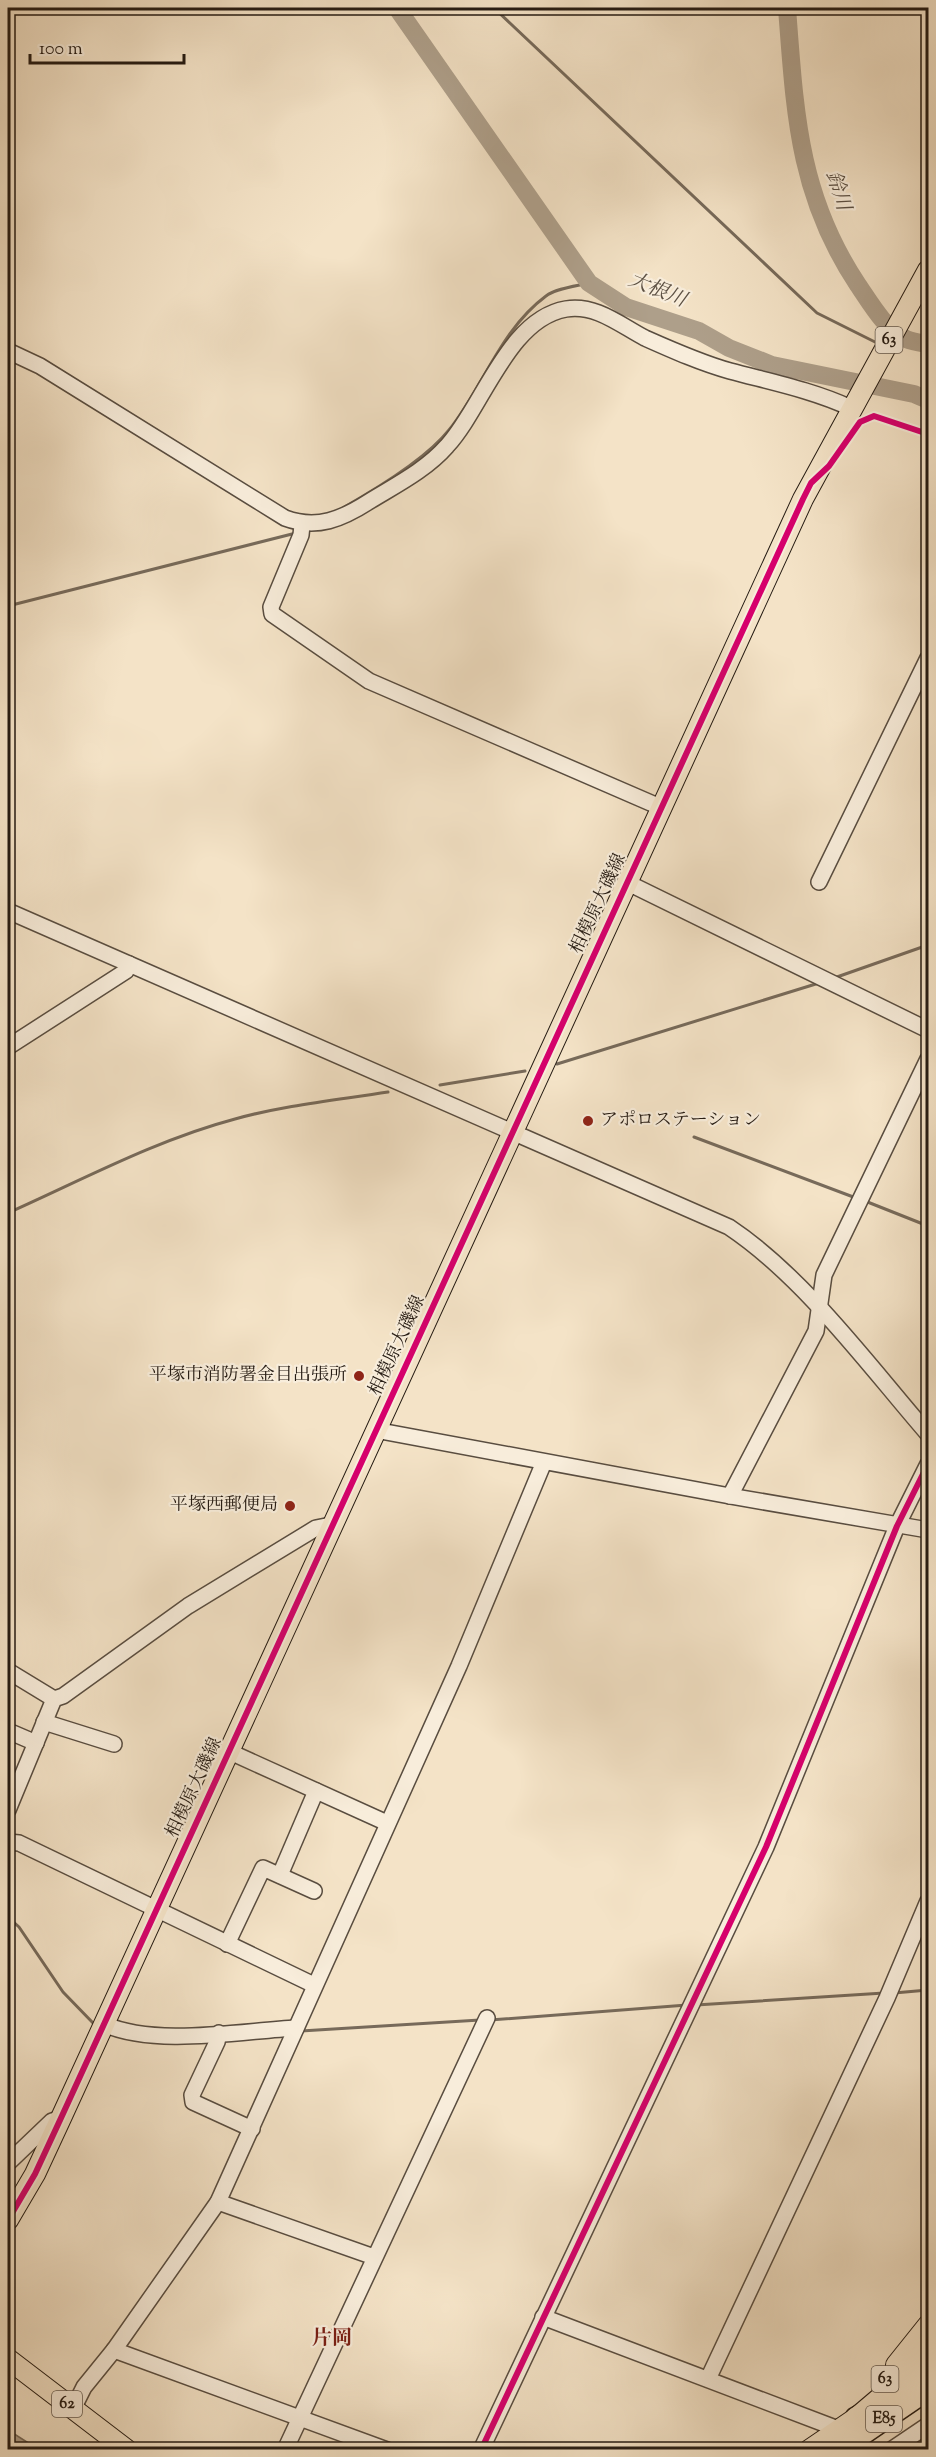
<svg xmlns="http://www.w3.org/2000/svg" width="936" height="2457" font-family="'Sorts Mill Goudy','Noto Serif JP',serif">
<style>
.water{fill:#ae9f8a;stroke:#776a5a;stroke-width:1.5}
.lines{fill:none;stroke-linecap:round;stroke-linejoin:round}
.stream{stroke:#776a5a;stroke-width:3}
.river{stroke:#ae9f8a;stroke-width:18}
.minor-casing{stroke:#594d40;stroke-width:18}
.major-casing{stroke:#251b13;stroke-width:22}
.highway-casing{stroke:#251b13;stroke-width:24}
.minor{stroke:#f8eddb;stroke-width:15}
.major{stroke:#f4e3c7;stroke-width:20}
.highway{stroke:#f4e3c7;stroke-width:21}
.cycleway-casing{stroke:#f8eddb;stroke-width:10}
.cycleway{stroke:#d6006c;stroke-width:6}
.poi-dot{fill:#8f2418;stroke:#f8eddb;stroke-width:2}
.labels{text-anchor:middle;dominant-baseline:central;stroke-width:4.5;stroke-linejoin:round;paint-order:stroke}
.shield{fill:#f8eddb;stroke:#645a4f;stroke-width:1.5}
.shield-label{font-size:16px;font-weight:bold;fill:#251b13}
.street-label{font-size:18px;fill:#251b13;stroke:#f8eddb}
.poi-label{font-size:18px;fill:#251b13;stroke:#f8eddb;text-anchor:end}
.water-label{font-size:20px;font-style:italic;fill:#5c5043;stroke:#f8eddb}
.neighbourhood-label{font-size:20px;font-weight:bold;fill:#7a1f14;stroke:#f8eddb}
</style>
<rect width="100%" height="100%" fill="#f4e3c7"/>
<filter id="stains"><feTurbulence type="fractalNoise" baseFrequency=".00333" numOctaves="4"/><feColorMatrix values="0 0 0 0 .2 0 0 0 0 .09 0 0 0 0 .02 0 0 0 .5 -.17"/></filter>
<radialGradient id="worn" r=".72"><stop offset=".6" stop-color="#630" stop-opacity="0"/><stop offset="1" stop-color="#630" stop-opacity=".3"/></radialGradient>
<!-- water -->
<polygon class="water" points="8,2430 38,2449 8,2449"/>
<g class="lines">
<!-- stream -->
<g class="stream">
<polyline points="494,8 817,313 879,344"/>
<polyline points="894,347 898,348 906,339"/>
<path d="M341,509C373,491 427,458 449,430C483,388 500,330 546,296C556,288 577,286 589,283"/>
<polyline points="8,606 296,533"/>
<polyline points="834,978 928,945"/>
<polyline points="557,1064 819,983"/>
<polyline points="440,1085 525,1071"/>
<polyline points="694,1137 856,1198"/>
<polyline points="865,1201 928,1226"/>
<path d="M8,1213C82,1180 156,1140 235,1119C285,1105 337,1100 388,1092"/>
<polyline points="8,1917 19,1927 63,1992 94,2024"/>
<polyline points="894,1993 928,1990"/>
<polyline points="696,2005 884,1993"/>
<polyline points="490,2020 687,2005"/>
<polyline points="301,2031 480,2020"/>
</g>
<!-- river -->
<g class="river">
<polyline points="397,8 589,283 626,307 699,331 729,348 772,365 914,394 928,400"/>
<path d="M787,8C795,112 798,195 858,285C871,304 885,329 906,339C913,342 922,343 928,344"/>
</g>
<!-- minor casing -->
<g class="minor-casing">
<g id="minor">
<path d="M8,351L40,366L285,518C317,530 342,519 370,501C396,485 426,470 447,446C483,407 508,319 566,309C596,304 620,325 645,338C672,350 701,363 730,371C771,382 812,390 851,408"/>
<polyline points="302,525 301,535 271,607 272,614 369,681 660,807"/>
<polyline points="626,882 928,1030"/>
<polyline points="819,882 928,658"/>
<path d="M8,911L729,1227C804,1277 869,1366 928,1434"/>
<polyline points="8,1047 126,971 129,964"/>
<polyline points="375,1430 730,1496 928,1530"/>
<polyline points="730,1496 816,1331 824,1275 928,1059"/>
<polyline points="8,1671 54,1699"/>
<polyline points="44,1722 114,1744"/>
<polyline points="8,1731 36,1743"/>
<polyline points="228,1751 387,1823"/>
<polyline points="8,1810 54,1699 63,1696 188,1606 316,1528 331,1525"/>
<polyline points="8,1842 19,1843 314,1985"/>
<polyline points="280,1875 316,1791"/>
<polyline points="227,1944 263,1868 314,1891"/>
<path d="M104,2024C155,2047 240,2031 296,2028"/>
<polyline points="219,2033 217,2042 192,2095 193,2102 252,2129"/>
<polyline points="8,2163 52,2121 61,2118"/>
<polyline points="218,2202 374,2257"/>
<polyline points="543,2317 838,2429"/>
<polyline points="114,2350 387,2450"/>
<polyline points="708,2379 887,1998 928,1901"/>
<polyline points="73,2409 84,2387 114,2350 218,2202 459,1666 544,1462"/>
<polyline points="285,2450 487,2018"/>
<polyline points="481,2450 766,1847 897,1526 928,1464"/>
<polyline points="891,2450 928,2425"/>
</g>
</g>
<!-- major casing -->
<g class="major-casing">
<g id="major">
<polyline points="8,2220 35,2174 61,2118 803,499 928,270"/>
<polyline points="8,2359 127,2450"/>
<polyline points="896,2365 928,2325"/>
<polyline points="809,2450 856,2418 889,2390 928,2347"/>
</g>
</g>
<!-- highway casing -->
<g class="highway-casing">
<g id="highway">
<polyline points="856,2418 897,2395 928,2371"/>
<polyline points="839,2450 928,2389"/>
</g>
</g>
<!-- minor -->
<use href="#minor" class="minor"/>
<!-- major -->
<use href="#major" class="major"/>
<!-- highway -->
<use href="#highway" class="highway"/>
<!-- cycleway casing -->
<g class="cycleway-casing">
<g id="cycleway">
<polyline points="8,2220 35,2174 61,2118 803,499 811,483 829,466 860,422 874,416 928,434"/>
<polyline points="481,2450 766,1847 897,1526 928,1464"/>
</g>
</g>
<!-- cycleway -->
<use href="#cycleway" class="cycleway"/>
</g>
<!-- markers -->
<g class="poi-dot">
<circle cx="588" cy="1121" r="6"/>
<circle cx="359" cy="1376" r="6"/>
<circle cx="290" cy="1506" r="6"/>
</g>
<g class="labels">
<!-- shield labels -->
<g class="shield">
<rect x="875.5" y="327" width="27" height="26" rx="4.5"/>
<rect x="871.5" y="2366" width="27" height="26" rx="4.5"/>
<rect x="52" y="2391" width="30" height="26" rx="4.5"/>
<rect x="866" y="2406" width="36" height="26" rx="4.5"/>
</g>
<g class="shield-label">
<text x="889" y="340">63</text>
<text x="885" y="2379">63</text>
<text x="67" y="2404">62</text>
<text x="884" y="2419">E85</text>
</g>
<!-- street labels -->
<g class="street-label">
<text transform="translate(599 904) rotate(-65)">相模原大磯線</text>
<text transform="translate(398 1346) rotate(-65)">相模原大磯線</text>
<text transform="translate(195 1788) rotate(-65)">相模原大磯線</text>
</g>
<!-- poi labels -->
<g class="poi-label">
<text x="600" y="1121" text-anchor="start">アポロステーション</text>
<text x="347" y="1376">平塚市消防署金目出張所</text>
<text x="278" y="1506">平塚西郵便局</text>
</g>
<!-- water labels -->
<g class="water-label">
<text transform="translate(837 191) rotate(73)">鈴川</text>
<text transform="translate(657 291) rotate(22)">大根川</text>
</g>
<!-- neighbourhood labels -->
<g class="neighbourhood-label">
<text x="332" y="2339">片岡</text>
</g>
</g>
<!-- margin -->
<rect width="936" height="2457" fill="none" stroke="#f4e3c7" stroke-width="30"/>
<rect x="9" y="9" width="918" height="2439" fill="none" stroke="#251b13" stroke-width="3"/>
<rect x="15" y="15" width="906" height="2427" fill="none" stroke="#251b13" stroke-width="1.5"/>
<!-- scale -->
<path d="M30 54v9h154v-9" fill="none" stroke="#251b13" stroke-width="3"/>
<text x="39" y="54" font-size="18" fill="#251b13" stroke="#f8eddb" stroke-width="4.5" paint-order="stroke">100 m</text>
<rect width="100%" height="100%" filter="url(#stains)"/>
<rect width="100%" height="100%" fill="url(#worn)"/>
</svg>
